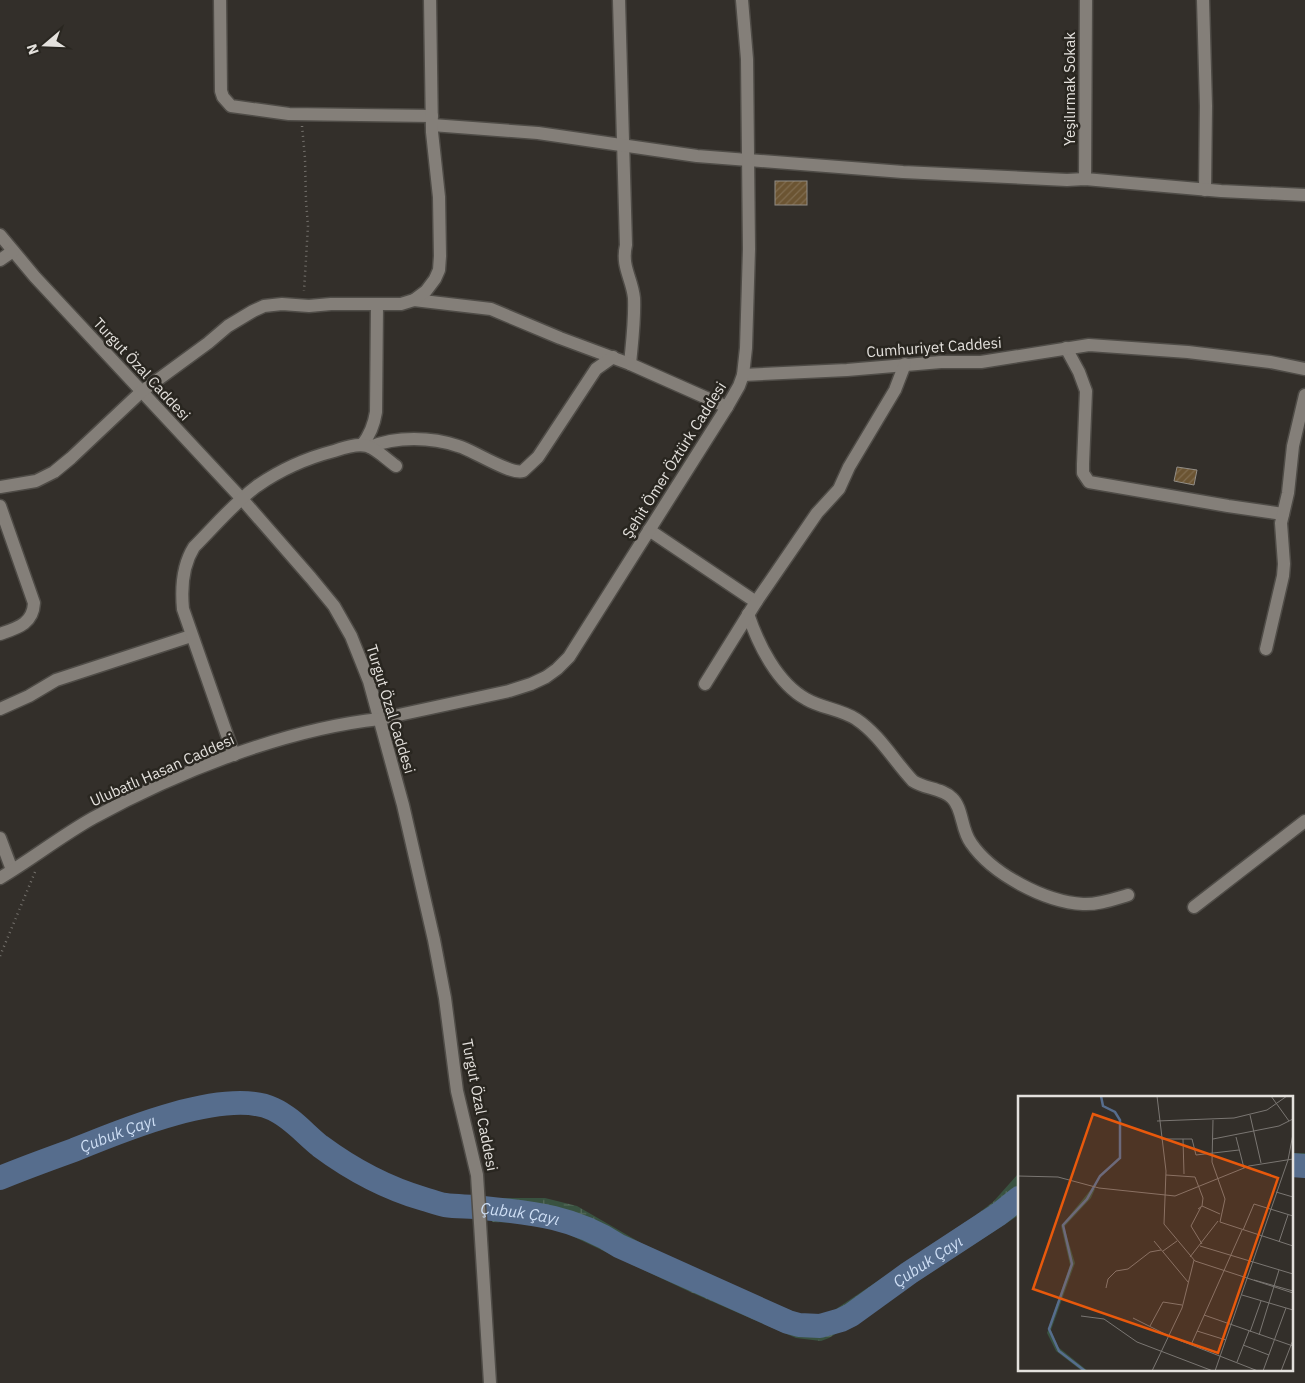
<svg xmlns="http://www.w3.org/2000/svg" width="1305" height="1383" font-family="'IBM Plex Sans',sans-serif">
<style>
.wetland{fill:url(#wetland-marsh)}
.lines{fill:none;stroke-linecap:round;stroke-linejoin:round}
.river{stroke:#566d8d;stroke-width:24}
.building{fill:url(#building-hatch);stroke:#928d86}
.minor-casing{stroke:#4f4c47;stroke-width:15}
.path{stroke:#74716c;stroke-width:2.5;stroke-dasharray:1 4;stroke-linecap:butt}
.minor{stroke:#847f79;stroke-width:12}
.labels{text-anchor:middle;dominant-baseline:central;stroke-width:5;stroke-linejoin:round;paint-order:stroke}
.street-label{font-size:15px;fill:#e4e1dd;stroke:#292620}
.water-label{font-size:16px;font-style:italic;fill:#cedef4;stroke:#292620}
.inset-river{fill:none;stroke:#566d8d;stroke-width:2.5}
.inset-road{fill:none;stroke:#7a7672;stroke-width:1}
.view{fill:#e8590c;fill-opacity:0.15;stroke:#e8590c;stroke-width:2.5}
.inset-edge{fill:none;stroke:#e4e1dd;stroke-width:2.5}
</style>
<defs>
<pattern id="wetland-marsh" width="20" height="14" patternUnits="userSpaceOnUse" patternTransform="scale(1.25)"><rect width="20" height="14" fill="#395240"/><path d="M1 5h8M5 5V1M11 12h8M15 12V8" fill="none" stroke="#566b5b"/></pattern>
<pattern id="building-hatch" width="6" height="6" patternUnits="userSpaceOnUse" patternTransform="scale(1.25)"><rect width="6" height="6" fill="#6b5432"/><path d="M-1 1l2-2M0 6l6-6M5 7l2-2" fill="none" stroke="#806c4f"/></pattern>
</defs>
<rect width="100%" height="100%" fill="#332f2a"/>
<!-- wetland -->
<g class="wetland">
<polygon points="1291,1153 1305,1153 1305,1177 1291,1176"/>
<polygon points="1019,1173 1019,1215 956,1256 889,1294 861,1318 829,1338 821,1341 796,1338 775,1329 688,1291 553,1227 534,1223 492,1222 491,1198 545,1198 577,1206 641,1243 705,1274 792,1311 809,1317 819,1317 830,1313 976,1215 993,1202"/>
</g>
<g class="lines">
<!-- river -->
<g class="river">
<polyline points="1291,1165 1305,1166"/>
<path id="s1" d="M0,1178C24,1168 49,1159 74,1150C120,1131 226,1087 273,1109C291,1117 305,1134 320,1146C351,1169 386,1188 424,1199C431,1201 438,1204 445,1205C458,1207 471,1206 483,1208C534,1213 575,1217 619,1246L788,1322L799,1325L820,1326L841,1320L851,1315L909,1273L999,1214L1019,1198"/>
</g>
</g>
<!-- building -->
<g class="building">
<rect x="775" y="181" width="32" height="24"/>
<polygon points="1177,467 1197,470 1194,485 1174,481"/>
</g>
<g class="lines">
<!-- minor casing -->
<g class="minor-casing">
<g id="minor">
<polyline points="220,0 221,91 223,97 231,106 289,114 432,116"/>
<path d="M619,0C621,82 624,164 626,245C621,267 632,278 634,298C635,320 632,342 630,364"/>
<polyline points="1203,0 1206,106 1205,190"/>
<polyline points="432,125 538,133 697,156 903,172 1067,180 1085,179 1221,191 1305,195"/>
<polyline points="1085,179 1086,0"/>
<polyline points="0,235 35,277 242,499 311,578 334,606 351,636 369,681 403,805 434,940 445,998 457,1091 477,1175 490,1383"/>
<polyline points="0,260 13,251"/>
<polyline points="414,300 491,309 560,338 630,364 727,407"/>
<polyline points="1066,348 1079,372 1086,391 1083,464 1083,473 1089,482 1228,506 1283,514"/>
<polyline points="743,375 847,370 941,362 981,362 1089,345 1188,352 1270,362 1305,369"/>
<path d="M362,445C370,435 374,425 376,412L377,305"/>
<path d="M370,447C396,436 432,437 458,446C473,450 510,475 523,471L538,457L596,369L613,357"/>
<polyline points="0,487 36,481 54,472 71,458 141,392 208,343 228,326 253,311 264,306 282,304 309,306 331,304 401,304 414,300 426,291 435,279 439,270 440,256 439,197 432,132 430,0"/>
<path d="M0,506L34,603C33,624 17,628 0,634"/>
<polyline points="649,530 756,602"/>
<path d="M748,614C758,644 777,683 806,699C821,708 840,709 856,719C880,735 894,761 913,781C925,789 942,788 952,798C963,808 961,830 971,843C992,874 1045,902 1083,904C1098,905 1114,899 1128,895"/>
<polyline points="1266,649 1283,576 1284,564 1281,523 1288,493 1293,446 1305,395"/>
<polyline points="705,684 756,602 817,513 839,489 849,467 895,390 905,364"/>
<polyline points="0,709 29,696 56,680 191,636"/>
<path d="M234,755L183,609C181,588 182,566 194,547C214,527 234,503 257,486C280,470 307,458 334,451C343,448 357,443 367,446C377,449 387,460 396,466"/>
<polyline points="0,838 12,870"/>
<path d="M0,878C32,859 61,836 93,818C177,772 285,729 380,719L509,691L531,684L546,677L557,669L569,657L727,407L739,386L743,375L746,348L749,249L747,59L742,0"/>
<polyline points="1194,907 1305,821"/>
</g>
</g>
<!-- path -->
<g class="path">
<polyline points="302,126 305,158 306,201 308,226 304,291"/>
<polyline points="0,956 35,872"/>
</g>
<!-- minor -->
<use href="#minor" class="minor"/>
</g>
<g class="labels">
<!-- street labels -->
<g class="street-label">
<text transform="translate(1069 89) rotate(-90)">Yeşilırmak Sokak</text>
<text transform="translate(934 347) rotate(-4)">Cumhuriyet Caddesi</text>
<text transform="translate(142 369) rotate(47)">Turgut Özal Caddesi</text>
<text transform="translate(674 460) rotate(-58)">Şehit Ömer Öztürk Caddesi</text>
<text transform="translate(391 709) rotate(73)">Turgut Özal Caddesi</text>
<text transform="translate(162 770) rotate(-24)">Ulubatlı Hasan Caddesi</text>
<text transform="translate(480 1105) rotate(79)">Turgut Özal Caddesi</text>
</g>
<!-- water labels -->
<g class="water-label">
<text stroke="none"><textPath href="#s1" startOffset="126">Çubuk Çayı</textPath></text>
<text stroke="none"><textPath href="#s1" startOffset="561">Çubuk Çayı</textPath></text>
<text stroke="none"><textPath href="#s1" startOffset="1011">Çubuk Çayı</textPath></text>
</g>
</g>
<!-- overview -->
<g transform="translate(1018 1096)">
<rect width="275" height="275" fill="#332f2a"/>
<path d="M74,92L77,93L73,102L46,131L57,167L33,234L40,251L70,275H64L38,255L29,237L52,169L43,130Z" fill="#395240"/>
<path class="inset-river" d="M67,275L41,255L31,233L54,168L45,129L69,103L82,80L102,62V24L97,16L85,10L83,0"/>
<path class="inset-road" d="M139,0L148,75L146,128L177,165L275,197M253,0L271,25M232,19L243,67M195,24L194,66L207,103L202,126L275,150M139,25L216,22L249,14L269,0M218,41L226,72M143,43H174L178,59L221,54M165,43L166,78M195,43L261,30L275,23M148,79L177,81L185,102L184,110L180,113M0,80L40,81L81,92L157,100L231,70L275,63M258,96L275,101M184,110L202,118M183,111L173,130L184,148M225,134L236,108L275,120M136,145L170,186M261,146L270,119M182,150L275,178M145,155L159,145M172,161L200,125M236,184L275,195M88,192L90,183L98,175L110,173L132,156L143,154M224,199L275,214M186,219L275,250M63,220L86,223L119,246L195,275M115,222L153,241L240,275M132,230L145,206L164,209M179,235L208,244M232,236L243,205M241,239L261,174M173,249L224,134M225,249L251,259M219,266L231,235M134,275L164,212L176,164M197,275L270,64L275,38M245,275L268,212M263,275L275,244"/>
<path class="view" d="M75,18L260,82L200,257L15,193Z"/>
<rect width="275" height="275" class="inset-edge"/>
</g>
<!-- north arrow -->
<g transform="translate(45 45) rotate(251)" stroke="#292620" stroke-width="4" paint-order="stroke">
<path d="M0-4L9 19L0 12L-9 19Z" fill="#e4e1dd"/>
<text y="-8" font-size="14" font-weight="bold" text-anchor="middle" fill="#e4e1dd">N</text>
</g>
</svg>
